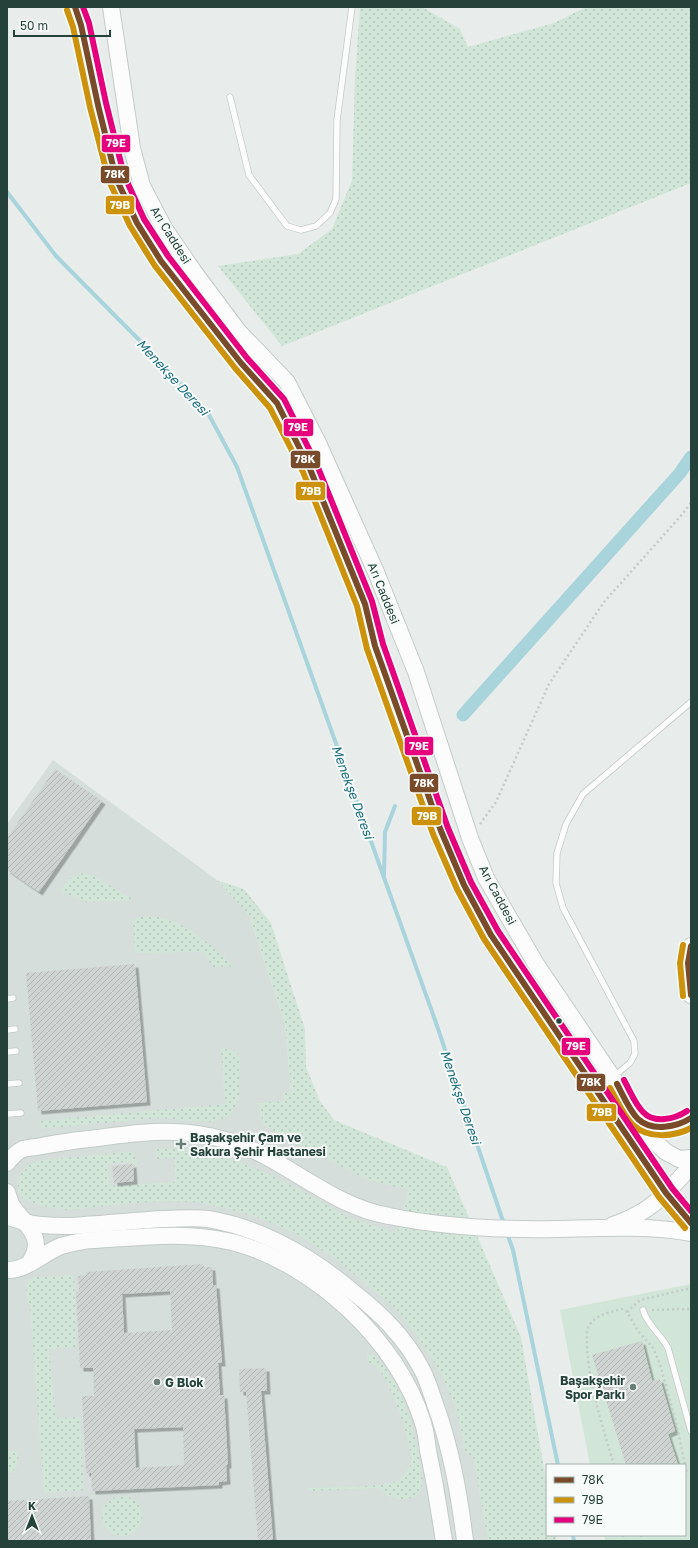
<svg xmlns="http://www.w3.org/2000/svg" width="698" height="1548" font-family="'Golos Text',sans-serif">
<style>
.built{fill:#d6dedb}
.grass{fill:url(#grass-dots)}
.pitch{fill:#d1e6d8}
.lines{fill:none;stroke-linecap:round;stroke-linejoin:round}
.stream{stroke:#a9d4db;stroke-width:4}
.canal{stroke:#a9d4db;stroke-width:13}
.building{fill:url(#building-hatch);fill-rule:evenodd;filter:url(#shadow)}
.lane-casing{stroke:#c5cac8;stroke-width:7}
.secondary-casing{stroke:#c3cbc8;stroke-width:18}
.path{stroke:#c3ccca;stroke-width:2.5;stroke-dasharray:2 3;stroke-linecap:butt}
.lane{stroke:#fcfcfc;stroke-width:5.5}
.secondary{stroke:#fcfcfc;stroke-width:16}
.bus-1-casing{stroke:#f7fbf9;stroke-width:9}
.bus-2-casing{stroke:#f7fbf9;stroke-width:9}
.bus-3-casing{stroke:#f7fbf9;stroke-width:9}
.bus-1{stroke:#7a4b2a;stroke-width:6}
.bus-2{stroke:#cd920c;stroke-width:6}
.bus-3{stroke:#e5007d;stroke-width:6}
.bus-dot{fill:#24423a;stroke:#f7fbf9;stroke-width:1.5}
.poi-dot{fill:#697e78;stroke:#f7fbf9;stroke-width:1.5}
.labels{text-anchor:middle;dominant-baseline:central;stroke-width:4;stroke-linejoin:round;paint-order:stroke}
.street-label{font-size:12px;fill:#24423a;stroke:#f7fbf9}
.poi-label{font-size:12px;font-weight:bold;fill:#24423a;stroke:#f7fbf9;text-anchor:start}
.water-label{font-size:13px;font-style:italic;fill:#1c6f80;stroke:#f7fbf9}
.line-badge{stroke:#f7fbf9;stroke-width:1.5}
.badge-label{font-size:11px;text-anchor:middle;font-weight:bold;fill:#fff}
</style>
<defs>
<pattern id="grass-dots" width="8" height="8" patternUnits="userSpaceOnUse"><rect width="8" height="8" fill="#d1e6d8"/><path d="M2 2h.1M6 6h.1" fill="none" stroke="#b3c6ba" stroke-width="1.8" stroke-linecap="round"/></pattern>
<pattern id="building-hatch" width="6" height="6" patternUnits="userSpaceOnUse"><rect width="6" height="6" fill="#cfd4d2"/><path d="M-1 1l2-2M0 6l6-6M5 7l2-2" fill="none" stroke="#b2b7b5"/></pattern>
<filter id="shadow"><feDropShadow dx="3.5" dy="3.5" stdDeviation="0" flood-color="#0004"/></filter>
</defs>
<rect width="100%" height="100%" fill="#e8edeb"/>
<!-- built -->
<polygon class="built" points="53,760 217,880 249,915 285,1023 291,1091 409,1190 397,1233 512,1541 7,1541 7,824"/>
<!-- grass -->
<g class="grass">
<polygon points="360,7 422,7 460,29 468,47 554,23 586,7 691,7 691,183 282,346 218,266 298,254 332,229 352,180 355,77"/>
<polygon points="83,873 94,876 134,900 86,902 60,891 69,879"/>
<polygon points="217,880 244,889 271,923 305,1029 306,1067 320,1101 334,1120 447,1167 521,1337 547,1485 547,1535 556,1535 557,1541 488,1541 473,1456 466,1453 456,1409 440,1371 420,1340 394,1307 333,1257 295,1233 262,1219 229,1209 196,1202 159,1201 66,1210 38,1205 23,1199 18,1191 18,1182 21,1172 27,1166 37,1161 133,1151 137,1162 136,1168 131,1161 107,1164 110,1186 175,1182 174,1158 156,1159 155,1149 178,1148 208,1150 269,1174 304,1192 349,1218 397,1233 409,1190 368,1180 281,1136 264,1125 258,1103 284,1101 283,1093 291,1091 285,1023 249,915"/>
<path d="M149,916C185,919 208,943 234,966L213,967L203,952L135,953L133,919Z"/>
<polygon points="221,1047 235,1051 240,1058 239,1099 230,1116 211,1122 158,1118 41,1129 40,1121 225,1104"/>
<polygon points="74,1275 76,1347 49,1349 56,1418 80,1417 84,1490 44,1493 30,1306 27,1300 26,1284 34,1277"/>
<path d="M373,1354C402,1382 414,1426 420,1464C421,1473 425,1483 420,1491C416,1499 407,1499 399,1500L393,1496L391,1498L379,1488L308,1491V1488C325,1487 388,1488 399,1480C403,1478 408,1470 410,1466C416,1449 389,1378 376,1366C374,1365 370,1364 368,1363L367,1355Z"/>
<path d="M7,1451H18C19,1462 18,1470 7,1475Z"/>
<circle cx="122" cy="1516" r="20"/>
</g>
<!-- pitch -->
<polygon class="pitch" points="691,1284 691,1541 605,1541 604,1535 685,1535 685,1465 590,1465 560,1310"/>
<g class="lines">
<!-- stream -->
<g class="stream">
<polyline points="7,192 56,256 156,357 209,415 237,467 435,1020 504,1224"/>
<polyline points="384,876 385,832 395,806"/>
<polyline points="507,1233 513,1250 558,1465"/>
<polyline points="573,1535 574,1541"/>
</g>
<!-- canal -->
<polyline class="canal" points="463,715 680,473 691,457"/>
</g>
<!-- building -->
<g class="building">
<polygon points="55,769 102,801 39,892 7,870 7,838"/>
<polygon points="135,964 147,1102 38,1111 26,973"/>
<polygon points="133,1164 134,1181 114,1183 112,1166"/>
<path d="M203,1264L204,1267H212L213,1285H216L222,1363H218L220,1395H224L228,1465H226L227,1481L219,1482V1485L92,1491L91,1473H86L82,1396H94L93,1368H80L76,1292L79,1291L78,1276L86,1275V1272ZM170,1291L172,1330L124,1333L122,1294ZM183,1427L184,1465L136,1468L134,1429Z"/>
<polygon points="642,1341 652,1381 660,1379 675,1431 668,1434 678,1465 626,1465 592,1355"/>
<polygon points="266,1368 267,1391 261,1391 273,1541 258,1541 246,1392 240,1392 239,1369"/>
<polygon points="89,1496 91,1541 7,1541 7,1501"/>
</g>
<g class="lines">
<!-- lane casing -->
<g class="lane-casing">
<g id="lane">
<polyline points="230,97 249,175 287,226 301,230 316,226 330,213 336,199 337,120 352,7"/>
<polyline points="7,999 13,998"/>
<polyline points="7,1030 15,1029"/>
<polyline points="7,1052 16,1051"/>
<polyline points="613,1077 630,1063 635,1054 634,1041 563,908 556,883 557,853 566,824 583,794 691,702"/>
<polyline points="7,1084 19,1083"/>
<polyline points="7,1114 21,1113"/>
<path d="M643,1310C647,1325 661,1334 668,1348L691,1431"/>
</g>
</g>
<!-- secondary casing -->
<g class="secondary-casing">
<g id="secondary">
<polyline points="75,7 81,25 98,105 116,178 137,223 161,261 241,363 277,403 310,469 365,604 375,646 441,831 464,885 491,935 666,1193 691,1223"/>
<polyline points="111,7 132,148 142,186 164,228 194,272 238,331 287,382 318,443 376,572 416,672 470,838 486,878 536,964 613,1078 638,1119 655,1142 666,1152 679,1159 691,1158"/>
<polyline points="691,946 688,963 691,995"/>
<path d="M638,1119C655,1128 675,1130 691,1118"/>
<path d="M7,1163C11,1158 16,1152 23,1149C27,1148 33,1147 37,1147C51,1144 65,1142 79,1140C111,1137 144,1130 175,1132C206,1133 240,1142 267,1157C308,1179 343,1208 389,1216C443,1227 500,1230 556,1229C599,1228 648,1225 691,1233"/>
<path d="M7,1192C9,1197 10,1203 13,1207C26,1226 46,1237 30,1262"/>
<path d="M7,1217C16,1218 21,1222 29,1223C42,1226 57,1226 71,1226C101,1224 132,1221 162,1219C177,1219 193,1217 208,1219C262,1228 310,1256 352,1291C380,1313 404,1336 421,1368C427,1378 430,1390 434,1401C451,1447 459,1493 465,1541"/>
<path d="M613,1225C650,1213 666,1194 691,1166"/>
<path d="M7,1270C26,1271 43,1253 61,1246C72,1243 83,1240 95,1240C140,1237 187,1231 232,1242C314,1263 399,1342 423,1423C426,1432 427,1442 428,1451C435,1481 439,1511 444,1541"/>
</g>
</g>
<!-- path -->
<g class="path">
<polyline points="480,824 496,802 549,684 604,602 679,518 691,503"/>
<polyline points="652,1310 691,1309"/>
<polyline points="627,1312 640,1300 691,1288"/>
<path d="M614,1465C602,1425 585,1373 587,1331C591,1315 608,1313 622,1309L627,1312L638,1331L653,1348L660,1364L677,1426L685,1465"/>
<polyline points="685,1465 687,1474 685,1475"/>
<polyline points="623,1535 624,1541"/>
<polyline points="641,1535 642,1541"/>
</g>
<!-- lane -->
<use href="#lane" class="lane"/>
<!-- secondary -->
<use href="#secondary" class="secondary"/>
<!-- bus-1 casing -->
<g class="bus-1-casing">
<g id="bus-1">
<polyline points="75,7 81,25 98,105 116,178 137,223 161,261 241,363 277,403 310,469 365,604 375,646 441,831 464,885 491,935 666,1193 691,1223"/>
<polyline points="691,946 688,963 691,995"/>
<path d="M617,1084C623,1095 629,1110 638,1119C652,1132 677,1127 691,1118"/>
</g>
</g>
<!-- bus-2 casing -->
<g class="bus-2-casing">
<g id="bus-2">
<polyline points="67,10 73,27 90,107 109,181 130,226 155,266 235,368 270,408 303,472 357,606 367,649 433,834 457,889 484,939 659,1197 685,1228"/>
<polyline points="683,996 680,963 683,945"/>
<path d="M610,1088C617,1100 623,1115 633,1125C648,1139 674,1137 691,1128"/>
</g>
</g>
<!-- bus-3 casing -->
<g class="bus-3-casing">
<g id="bus-3">
<polyline points="83,7 89,23 106,103 124,175 144,219 168,256 247,358 284,399 317,465 372,601 383,644 448,828 471,882 498,931 672,1188 691,1211"/>
<path d="M624,1080C630,1091 635,1104 643,1112C654,1124 675,1119 687,1111"/>
</g>
</g>
<!-- bus-1 -->
<use href="#bus-1" class="bus-1"/>
<!-- bus-2 -->
<use href="#bus-2" class="bus-2"/>
<!-- bus-3 -->
<use href="#bus-3" class="bus-3"/>
</g>
<!-- markers -->
<circle class="bus-dot" cx="559" cy="1021" r="3.5"/>
<g class="poi-dot">
<path d="M179 1138h4v4h4v4h-4v4h-4v-4h-4v-4h4z"/>
<circle cx="157" cy="1382" r="4"/>
<circle cx="633" cy="1387" r="4"/>
</g>
<g class="labels">
<!-- street labels -->
<g class="street-label">
<text transform="translate(171 235) rotate(58)">Arı Caddesi</text>
<text transform="translate(384 593) rotate(68)">Arı Caddesi</text>
<text transform="translate(498 895) rotate(62)">Arı Caddesi</text>
</g>
<!-- poi labels -->
<g class="poi-label">
<text x="190" y="1137">Başakşehir Çam ve<tspan x="190" dy="14">Sakura Şehir Hastanesi</tspan></text>
<text x="625" y="1380" text-anchor="end">Başakşehir<tspan x="625" dy="14">Spor Parkı</tspan></text>
<text x="165" y="1382">G Blok</text>
</g>
<!-- water labels -->
<g class="water-label">
<text transform="translate(173 377) rotate(47)">Menekşe Deresi</text>
<text transform="translate(353 792) rotate(70)">Menekşe Deresi</text>
<text transform="translate(461 1097) rotate(71)">Menekşe Deresi</text>
</g>
</g>
<g class="line-badge">
<rect x="101" y="134" width="30" height="19" rx="4" fill="#e5007d"/>
<rect x="100" y="165" width="30" height="19" rx="4" fill="#7a4b2a"/>
<rect x="105" y="195" width="30" height="20" rx="4" fill="#cd920c"/>
<rect x="283" y="418" width="31" height="19" rx="4" fill="#e5007d"/>
<rect x="290" y="450" width="31" height="19" rx="4" fill="#7a4b2a"/>
<rect x="295" y="481" width="31" height="20" rx="4" fill="#cd920c"/>
<rect x="404" y="736" width="30" height="20" rx="4" fill="#e5007d"/>
<rect x="409" y="773" width="30" height="20" rx="4" fill="#7a4b2a"/>
<rect x="411" y="806" width="31" height="20" rx="4" fill="#cd920c"/>
<rect x="561" y="1037" width="30" height="19" rx="4" fill="#e5007d"/>
<rect x="576" y="1073" width="30" height="19" rx="4" fill="#7a4b2a"/>
<rect x="586" y="1103" width="31" height="19" rx="4" fill="#cd920c"/>
</g>
<g class="badge-label">
<text x="116" y="147">79E</text>
<text x="115" y="178">78K</text>
<text x="120" y="209">79B</text>
<text x="298" y="431">79E</text>
<text x="305" y="463">78K</text>
<text x="311" y="495">79B</text>
<text x="419" y="750">79E</text>
<text x="424" y="787">78K</text>
<text x="427" y="820">79B</text>
<text x="576" y="1050">79E</text>
<text x="591" y="1086">78K</text>
<text x="602" y="1116">79B</text>
</g>
<!-- border -->
<rect width="698" height="1548" fill="none" stroke="#24423a" stroke-width="16"/>
<!-- legend -->
<rect x="546" y="1464" width="140" height="72" fill="#f7fbf9" stroke="#a3b1ad"/>
<rect x="554" y="1477" width="20" height="6" fill="#7a4b2a" stroke="#a3b1ad"/>
<text x="582" y="1484" font-size="12" fill="#24423a">78K</text>
<rect x="554" y="1497" width="20" height="6" fill="#cd920c" stroke="#a3b1ad"/>
<text x="582" y="1504" font-size="12" fill="#24423a">79B</text>
<rect x="554" y="1517" width="20" height="6" fill="#e5007d" stroke="#a3b1ad"/>
<text x="582" y="1524" font-size="12" fill="#24423a">79E</text>
<!-- north arrow -->
<g transform="translate(32 1516)" stroke="#f7fbf9" stroke-width="3" paint-order="stroke">
<path d="M0-3L7 15L0 10L-7 15Z" fill="#24423a"/>
<text y="-6" font-size="11" font-weight="bold" text-anchor="middle" fill="#24423a">K</text>
</g>
<!-- scale -->
<path d="M14 30v6h96v-6" fill="none" stroke="#24423a" stroke-width="2"/>
<text x="20" y="30" font-size="12" fill="#24423a" stroke="#f7fbf9" stroke-width="3" paint-order="stroke">50 m</text>
</svg>
